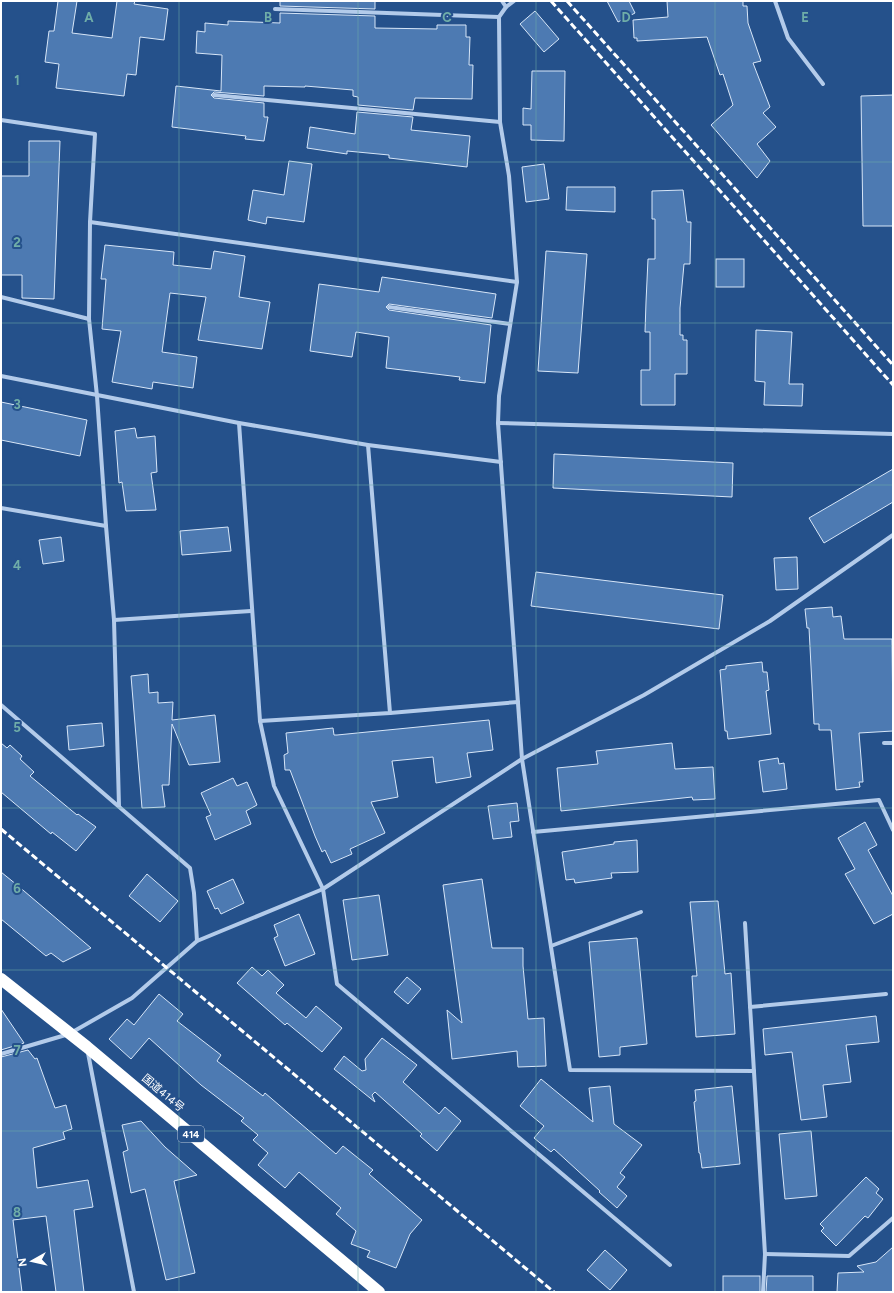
<svg xmlns="http://www.w3.org/2000/svg" width="894" height="1293" font-family="Figtree,'Noto Sans JP',sans-serif">
<style>
.building{fill:#4d7ab2;stroke:#d7e6f8}
.lines{fill:none;stroke-linecap:round;stroke-linejoin:round}
.street{stroke:#b3cbea;stroke-width:4}
.highway{stroke:#fff;stroke-width:12}
.rail{stroke:#fff;stroke-width:3;stroke-dasharray:7 3;stroke-linecap:butt}
.grid{fill:none;stroke:#6fada8;stroke-width:1;stroke-opacity:0.55}
.labels{text-anchor:middle;dominant-baseline:central;stroke-width:4;stroke-linejoin:round;paint-order:stroke}
.shield{fill:#25518b;stroke:#becbdc;stroke-width:1}
.shield-label{font-size:10px;font-weight:bold;fill:#fff}
.street-label{font-size:11px;fill:#fff;stroke:#25518b}
.grid-label{font-size:13px;text-anchor:middle;font-weight:bold;fill:#6fada8;stroke:#25518b;stroke-width:4;stroke-linejoin:round;paint-order:stroke}
</style>
<rect width="100%" height="100%" fill="#25518b"/>
<!-- building -->
<g class="building">
<polygon points="58,1 77,1 72,33 112,38 117,1 135,1 134,4 168,9 164,40 140,37 136,75 127,74 124,96 56,88 59,64 45,62 49,31 54,31"/>
<polygon points="280,1 375,1 375,9 280,6"/>
<polygon points="607,1 629,1 635,13 618,22"/>
<polygon points="667,1 743,1 743,6 747,6 748,23 761,61 753,63 770,107 763,113 776,127 757,144 770,161 757,178 711,125 733,105 723,74 720,75 707,37 637,41 637,38 634,38 633,20 668,17"/>
<polygon points="535,11 559,39 544,52 520,24"/>
<polygon points="280,13 375,16 375,28 437,29 437,25 466,25 466,37 470,37 469,65 473,65 472,99 415,98 413,110 358,105 358,97 353,96 353,90 305,86 305,87 264,86 264,96 214,92 211,95 214,98 264,103 264,117 268,117 264,141 245,139 246,136 172,127 176,86 221,91 222,55 196,53 197,31 205,32 205,23 228,25 228,21 280,23"/>
<polygon points="532,71 565,71 564,141 531,140 531,125 523,125 523,108 531,109"/>
<polygon points="893,95 893,226 863,226 861,96"/>
<polygon points="357,112 413,117 411,130 470,136 467,167 389,158 389,155 347,151 347,154 307,148 310,127 355,134"/>
<polygon points="29,141 60,141 54,299 22,298 22,275 1,275 1,176 29,176"/>
<polygon points="289,161 312,164 304,222 267,217 266,224 248,220 253,190 284,195"/>
<polygon points="544,164 549,199 526,202 522,167"/>
<polygon points="567,187 615,187 615,212 566,210"/>
<polygon points="683,190 687,222 691,222 690,264 684,264 680,308 680,335 683,335 683,340 687,340 687,374 675,374 675,405 641,405 641,370 650,370 650,332 645,332 646,302 648,259 655,259 655,219 652,219 652,191"/>
<polygon points="105,245 174,252 173,265 211,269 214,251 245,256 239,297 270,302 262,349 198,340 206,297 170,293 162,352 197,357 193,388 153,382 152,389 112,382 121,331 102,329 106,279 101,279"/>
<polygon points="546,251 587,254 578,373 538,371"/>
<rect x="716" y="259" width="28" height="28"/>
<polygon points="382,277 496,294 492,318 389,304 386,307 389,310 491,325 485,383 459,380 460,377 386,368 389,337 356,332 352,357 310,351 319,284 379,292"/>
<polygon points="756,330 792,332 789,384 803,384 802,406 764,405 765,382 755,381"/>
<polygon points="1,402 87,420 80,456 1,440"/>
<polygon points="135,428 137,438 155,436 157,472 151,473 156,510 126,511 122,482 119,483 115,431"/>
<polygon points="554,454 733,463 732,497 553,488"/>
<polygon points="893,469 893,502 824,543 809,518"/>
<polygon points="228,527 231,551 182,555 180,531"/>
<polygon points="61,537 64,561 43,564 39,540"/>
<polygon points="797,557 798,589 776,590 774,558"/>
<polygon points="536,572 723,595 719,629 531,606"/>
<polygon points="832,607 833,617 841,616 844,639 892,639 893,731 859,733 863,782 859,782 860,787 836,790 831,730 819,730 819,724 814,724 809,628 807,628 805,609"/>
<polygon points="762,662 763,672 767,672 769,690 766,691 771,734 728,739 727,731 725,731 720,670 726,669 726,666"/>
<polygon points="148,674 149,693 158,692 158,703 173,702 172,720 215,715 220,762 189,765 172,724 169,785 162,785 165,807 142,808 131,676"/>
<polygon points="489,720 493,750 467,753 471,777 436,783 433,757 392,761 398,797 371,802 385,833 350,849 352,854 331,863 325,850 322,852 315,836 290,770 285,770 284,755 288,753 286,733 333,728 334,735 337,735"/>
<polygon points="102,723 104,746 69,750 67,726"/>
<polygon points="1,743 7,748 10,745 22,756 20,759 34,772 30,776 77,815 78,814 96,827 76,851 52,832 51,834 1,792"/>
<polygon points="672,743 675,769 713,767 715,799 693,800 692,797 561,811 557,768 598,764 596,751"/>
<polygon points="778,758 779,764 784,763 787,789 763,792 759,761"/>
<polygon points="233,778 237,786 247,782 257,805 246,811 251,824 215,840 206,817 211,815 201,793"/>
<polygon points="517,803 519,821 510,822 512,837 493,839 488,806"/>
<polygon points="865,822 877,845 868,850 893,896 893,914 874,924 845,874 855,869 838,838"/>
<polygon points="637,840 638,872 611,873 612,878 575,883 574,879 566,880 562,852 614,844 614,842"/>
<polygon points="1,872 17,885 91,948 63,962 51,953 46,956 1,919"/>
<polygon points="147,874 178,901 160,922 129,896"/>
<polygon points="233,879 244,903 221,914 218,908 215,909 207,891"/>
<polygon points="482,879 492,948 523,948 523,966 528,1019 544,1018 546,1066 518,1067 517,1051 452,1059 447,1010 462,1023 443,885"/>
<polygon points="379,895 388,955 352,960 343,900"/>
<polygon points="718,901 725,974 731,973 735,1034 696,1037 692,976 697,976 690,902"/>
<polygon points="299,914 315,954 285,966 274,938 278,936 274,925"/>
<polygon points="637,938 647,1044 620,1047 620,1055 599,1057 589,942"/>
<polygon points="252,967 262,976 268,970 284,985 276,993 306,1018 316,1006 342,1028 322,1052 287,1023 285,1025 237,983"/>
<polygon points="407,977 421,989 408,1004 394,992"/>
<polygon points="159,994 183,1014 177,1021 221,1055 217,1061 263,1096 265,1093 336,1154 343,1146 373,1170 369,1174 422,1220 410,1234 396,1268 367,1257 370,1251 351,1244 356,1231 336,1214 341,1208 299,1172 285,1188 258,1165 268,1153 253,1140 258,1135 241,1121 244,1118 201,1085 149,1038 131,1059 109,1039 127,1019 134,1025"/>
<polygon points="1,1009 24,1043 1,1050"/>
<polygon points="876,1016 879,1042 846,1045 851,1082 823,1085 827,1117 801,1120 792,1052 765,1055 763,1029"/>
<polygon points="382,1038 417,1065 403,1082 439,1114 445,1107 461,1121 437,1151 420,1136 422,1134 375,1092 372,1095 375,1102 334,1069 344,1056 362,1071 366,1070 365,1059"/>
<polygon points="28,1050 35,1059 37,1058 55,1108 66,1105 72,1129 63,1132 65,1139 33,1148 37,1188 88,1180 93,1207 74,1210 84,1292 56,1292 46,1216 13,1220 22,1292 1,1292 1,1057"/>
<polygon points="541,1079 593,1122 589,1088 610,1086 614,1124 642,1145 620,1173 625,1177 617,1187 627,1196 617,1208 599,1192 600,1191 554,1149 551,1152 534,1138 544,1126 520,1106"/>
<polygon points="732,1086 740,1164 702,1168 700,1153 699,1153 694,1102 696,1101 695,1090"/>
<polygon points="141,1121 165,1147 197,1175 174,1181 195,1273 166,1280 145,1189 131,1193 123,1152 128,1150 122,1125"/>
<polygon points="811,1131 817,1196 785,1199 779,1134"/>
<polygon points="866,1177 879,1189 876,1193 883,1199 868,1218 865,1216 836,1246 821,1231 824,1228 820,1224"/>
<polygon points="893,1247 893,1292 837,1292 838,1273 864,1272 857,1266 876,1262"/>
<polygon points="605,1250 627,1270 610,1290 587,1270"/>
<rect x="723" y="1276" width="37" height="16"/>
<polygon points="767,1276 813,1276 813,1292 766,1292"/>
</g>
<g class="lines">
<!-- street -->
<g class="street">
<polyline points="502,1 506,7"/>
<polyline points="514,1 506,7 499,17 500,122 509,176 517,282 499,396 498,423 522,759 570,1070 754,1071"/>
<polyline points="775,1 788,38 823,84"/>
<polyline points="275,9 499,17"/>
<polyline points="214,95 500,122"/>
<polyline points="1,120 95,134 90,222 89,319 97,396 106,526 114,620 119,806"/>
<polyline points="90,222 517,282"/>
<polyline points="1,297 89,319"/>
<polyline points="389,307 510,324"/>
<polyline points="1,376 239,423 368,445 501,462"/>
<polyline points="239,423 260,721 274,786 323,889 337,984 670,1265"/>
<polyline points="498,423 893,434"/>
<polyline points="368,445 390,713"/>
<polyline points="1,508 106,526"/>
<polyline points="114,620 251,611"/>
<polyline points="1,705 190,868 194,893 197,941"/>
<polyline points="260,721 390,713 518,702"/>
<polyline points="884,743 893,743"/>
<polyline points="533,832 879,800 893,830"/>
<polyline points="745,923 765,1254 763,1292"/>
<polyline points="551,946 641,912"/>
<polyline points="750,1007 886,994"/>
<polyline points="88,1053 134,1292"/>
<polyline points="1,1054 69,1034 132,998 197,941 323,889 522,759 644,695 770,621 893,535"/>
<polyline points="765,1254 849,1256 893,1218"/>
</g>
<!-- highway -->
<polyline class="highway" points="1,979 87,1047 379,1292"/>
<!-- rail -->
<g class="rail">
<polyline points="551,1 893,385"/>
<polyline points="567,1 893,365"/>
<polyline points="1,829 554,1292"/>
</g>
</g>
<!-- grid -->
<path class="grid" d="M179,1V1292M358,1V1292M536,1V1292M715,1V1292M1,162H893M1,323H893M1,485H893M1,646H893M1,808H893M1,970H893M1,1131H893"/>
<g class="labels">
<!-- shield labels -->
<rect class="shield" x="178" y="1126" width="26" height="16" rx="3"/>
<g class="shield-label">
<text x="191" y="1134">414</text>
</g>
<!-- street labels -->
<g class="street-label">
<text transform="translate(163 1093) rotate(40)">国道414号</text>
</g>
</g>
<g class="grid-label">
<text x="89" y="22">A</text>
<text x="268" y="22">B</text>
<text x="447" y="22">C</text>
<text x="626" y="22">D</text>
<text x="805" y="22">E</text>
<text x="17" y="85">1</text>
<text x="17" y="247">2</text>
<text x="17" y="409">3</text>
<text x="17" y="570">4</text>
<text x="17" y="732">5</text>
<text x="17" y="893">6</text>
<text x="17" y="1055">7</text>
<text x="17" y="1217">8</text>
</g>
<!-- border -->
<rect width="894" height="1293" fill="none" stroke="#ffffff" stroke-width="4"/>
<!-- north arrow -->
<g transform="translate(32 1261) rotate(262)" stroke="#25518b" stroke-width="3" paint-order="stroke">
<path d="M0-3L7 15L0 10L-7 15Z" fill="#ffffff"/>
<text y="-6" font-size="11" font-weight="bold" text-anchor="middle" fill="#ffffff">N</text>
</g>
</svg>
